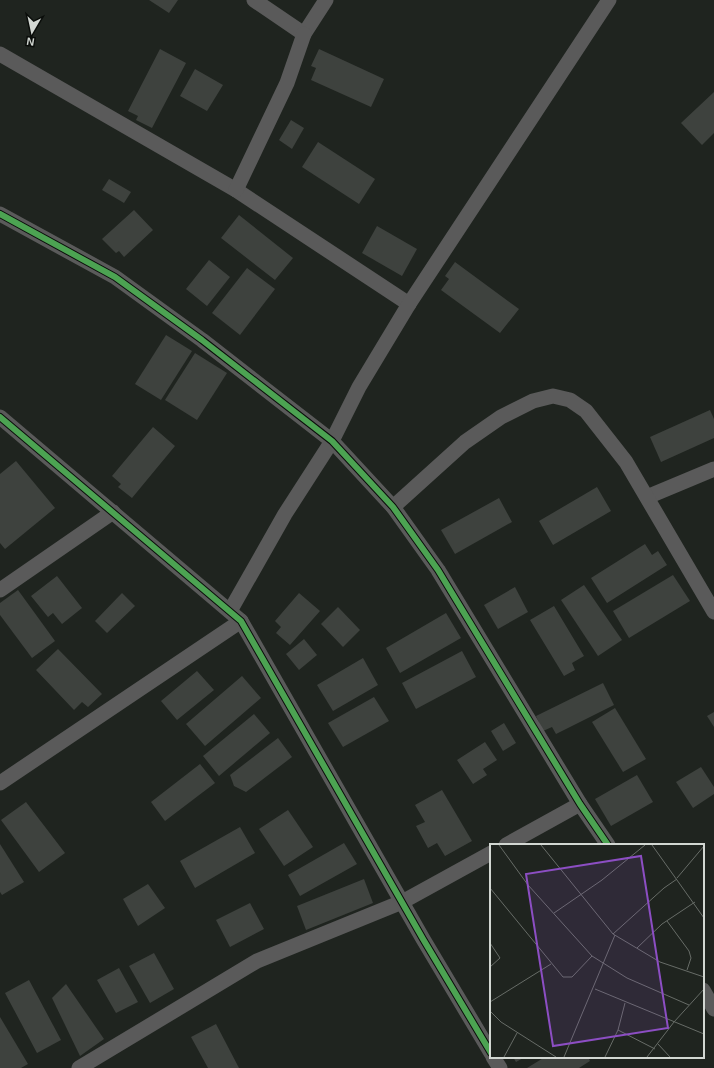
<svg xmlns="http://www.w3.org/2000/svg" width="714" height="1068" font-family="Arial,sans-serif">
<style>
.building{fill:#3e423e}
.lines{fill:none;stroke-linecap:round;stroke-linejoin:round}
.minor{stroke:#5a5a5a;stroke-width:15}
.cycleway-casing{stroke:#0a0d0a;stroke-width:8}
.cycleway{stroke:#4ca352;stroke-width:6}
.inset-road{fill:none;stroke:#676c67;stroke-width:1}
.view{fill:#8c4ec3;fill-opacity:0.15;stroke:#8c4ec3;stroke-width:2}
.inset-edge{fill:none;stroke:#d2d7d2;stroke-width:2}
</style>
<rect width="100%" height="100%" fill="#1f241f"/>
<!-- building -->
<g class="building">
<polygon points="149,0 178,0 169,13"/>
<polygon points="160,49 186,63 152,128 136,120 138,116 128,111"/>
<polygon points="319,49 384,79 371,107 311,80 316,68 311,66"/>
<polygon points="195,69 223,85 207,111 180,96"/>
<polygon points="714,92 714,133 702,145 681,123"/>
<polygon points="291,120 304,128 292,149 279,140"/>
<polygon points="318,142 375,179 359,204 302,167"/>
<polygon points="109,179 131,192 124,203 102,190"/>
<polygon points="134,210 153,230 124,257 119,251 116,253 102,239"/>
<polygon points="239,215 293,258 275,280 221,238"/>
<polygon points="377,226 417,249 402,276 362,253"/>
<polygon points="209,260 230,277 207,306 186,289"/>
<polygon points="455,262 519,309 500,333 441,290 449,279 445,276"/>
<polygon points="247,268 275,289 240,335 212,313"/>
<polygon points="166,335 192,351 161,400 135,384"/>
<polygon points="195,353 227,373 197,420 165,400"/>
<polygon points="710,410 714,419 714,438 661,462 650,437"/>
<polygon points="153,427 175,446 132,498 118,487 121,484 112,476"/>
<polygon points="16,461 55,508 5,549 0,543 0,474"/>
<polygon points="597,487 611,511 553,545 539,521"/>
<polygon points="499,498 512,522 455,554 441,530"/>
<polygon points="645,544 652,555 658,551 667,565 607,603 591,578"/>
<polygon points="673,575 690,601 629,638 613,611"/>
<polygon points="57,576 82,608 62,624 53,613 48,617 31,596"/>
<polygon points="584,585 622,640 598,656 561,600"/>
<polygon points="515,587 528,612 498,629 484,605"/>
<polygon points="18,590 55,641 32,658 0,615 0,603"/>
<polygon points="122,593 135,606 107,633 95,621"/>
<polygon points="299,593 320,611 290,645 276,633 281,627 275,621"/>
<polygon points="554,606 584,656 572,663 575,670 564,676 530,620"/>
<polygon points="338,607 360,630 343,647 321,624"/>
<polygon points="446,613 461,638 400,673 386,648"/>
<polygon points="304,639 317,655 299,670 286,654"/>
<polygon points="58,649 102,694 88,707 82,702 74,710 36,670"/>
<polygon points="462,651 476,677 416,709 402,683"/>
<polygon points="363,658 378,685 333,711 317,685"/>
<polygon points="197,671 214,690 177,720 161,701"/>
<polygon points="242,676 261,698 205,746 186,724"/>
<polygon points="603,683 614,705 556,734 552,727 543,731 536,716"/>
<polygon points="374,697 389,721 343,747 328,723"/>
<polygon points="615,708 646,759 623,772 592,722"/>
<polygon points="714,712 714,727 707,716"/>
<polygon points="254,714 270,733 219,776 203,756"/>
<polygon points="504,723 516,743 503,751 491,731"/>
<polygon points="278,738 292,757 246,792 234,786 230,775"/>
<polygon points="485,742 497,760 483,769 487,775 473,784 457,760"/>
<polygon points="200,764 215,783 165,821 151,802"/>
<polygon points="701,767 714,787 714,794 693,808 676,782"/>
<polygon points="637,775 653,802 611,826 595,799"/>
<polygon points="442,790 472,841 445,856 437,843 428,848 416,826 425,822 415,805"/>
<polygon points="26,802 65,853 39,872 1,820"/>
<polygon points="288,810 313,847 284,866 259,829"/>
<polygon points="240,827 255,853 195,888 180,861"/>
<polygon points="344,843 357,864 300,896 288,875"/>
<polygon points="0,844 24,882 2,895 0,892"/>
<polygon points="364,879 373,903 306,930 297,906"/>
<polygon points="148,884 165,908 138,926 123,899"/>
<polygon points="250,903 264,929 230,947 216,920"/>
<polygon points="154,953 174,989 150,1003 129,966"/>
<polygon points="119,968 138,1002 116,1013 97,980"/>
<polygon points="29,980 61,1040 37,1053 5,993"/>
<polygon points="66,984 104,1039 80,1056 52,998"/>
<polygon points="0,1017 28,1064 21,1068 0,1068"/>
<polygon points="216,1024 239,1068 208,1068 191,1037"/>
<polygon points="513,1057 525,1057 516,1062"/>
<polygon points="545,1057 588,1057 590,1061 579,1068 527,1068"/>
</g>
<g class="lines">
<!-- minor -->
<g class="minor">
<polyline points="254,0 304,34 326,0"/>
<polyline points="0,54 236,190 409,304"/>
<polyline points="236,190 287,83 304,34"/>
<polyline points="0,214 115,277 202,340 332,441 393,507 438,570 580,804 608,845"/>
<polyline points="0,417 241,621 423,939 491,1053"/>
<polyline points="647,497 714,469"/>
<polyline points="393,507 465,442 501,417 533,401 553,396 570,400 586,411 626,462 714,612"/>
<polyline points="0,590 113,512"/>
<polyline points="230,611 285,514 332,441 359,387 409,304 609,0"/>
<polyline points="0,783 241,621"/>
<polyline points="506,845 580,804"/>
<polyline points="703,990 714,1009"/>
<polyline points="493,1057 500,1068"/>
<polyline points="79,1068 257,961 402,902 491,853"/>
</g>
<!-- cycleway casing -->
<g class="cycleway-casing">
<g id="cycleway">
<polyline points="0,214 115,277 202,340 332,441 393,507 438,570 580,804 608,845"/>
<polyline points="0,417 241,621 423,939 491,1053"/>
</g>
</g>
<!-- cycleway -->
<use href="#cycleway" class="cycleway"/>
</g>
<!-- overview -->
<g transform="translate(490 844)">
<rect width="214" height="214" fill="#1f241f"/>
<path class="inset-road" d="M9,1L38,41L102,112L137,134L199,161M51,1L123,90L170,118L214,133M162,1L214,74M187,34L214,2M0,44L73,133H82L102,112M64,69L112,36L155,1M177,77L199,107L201,114L197,126M123,90L174,44L187,35M0,99L10,114L0,123M147,104L172,80L205,58M105,145L214,190M0,158L61,120M0,167L11,178L66,213M128,186L135,159M168,200L180,213M14,213L27,189M74,213L125,91M115,213L128,186L165,205M157,213L184,178L214,145"/>
<path class="view" d="M151,12L178,184L63,202L36,30Z"/>
<rect width="214" height="214" class="inset-edge"/>
</g>
<!-- north arrow -->
<g transform="translate(32 32) rotate(189)" stroke="#0a0d0a" stroke-width="3" paint-order="stroke">
<path d="M0-3L7 15L0 10L-7 15Z" fill="#d2d7d2"/>
<text y="-6" font-size="11" font-weight="bold" text-anchor="middle" fill="#d2d7d2">N</text>
</g>
</svg>
